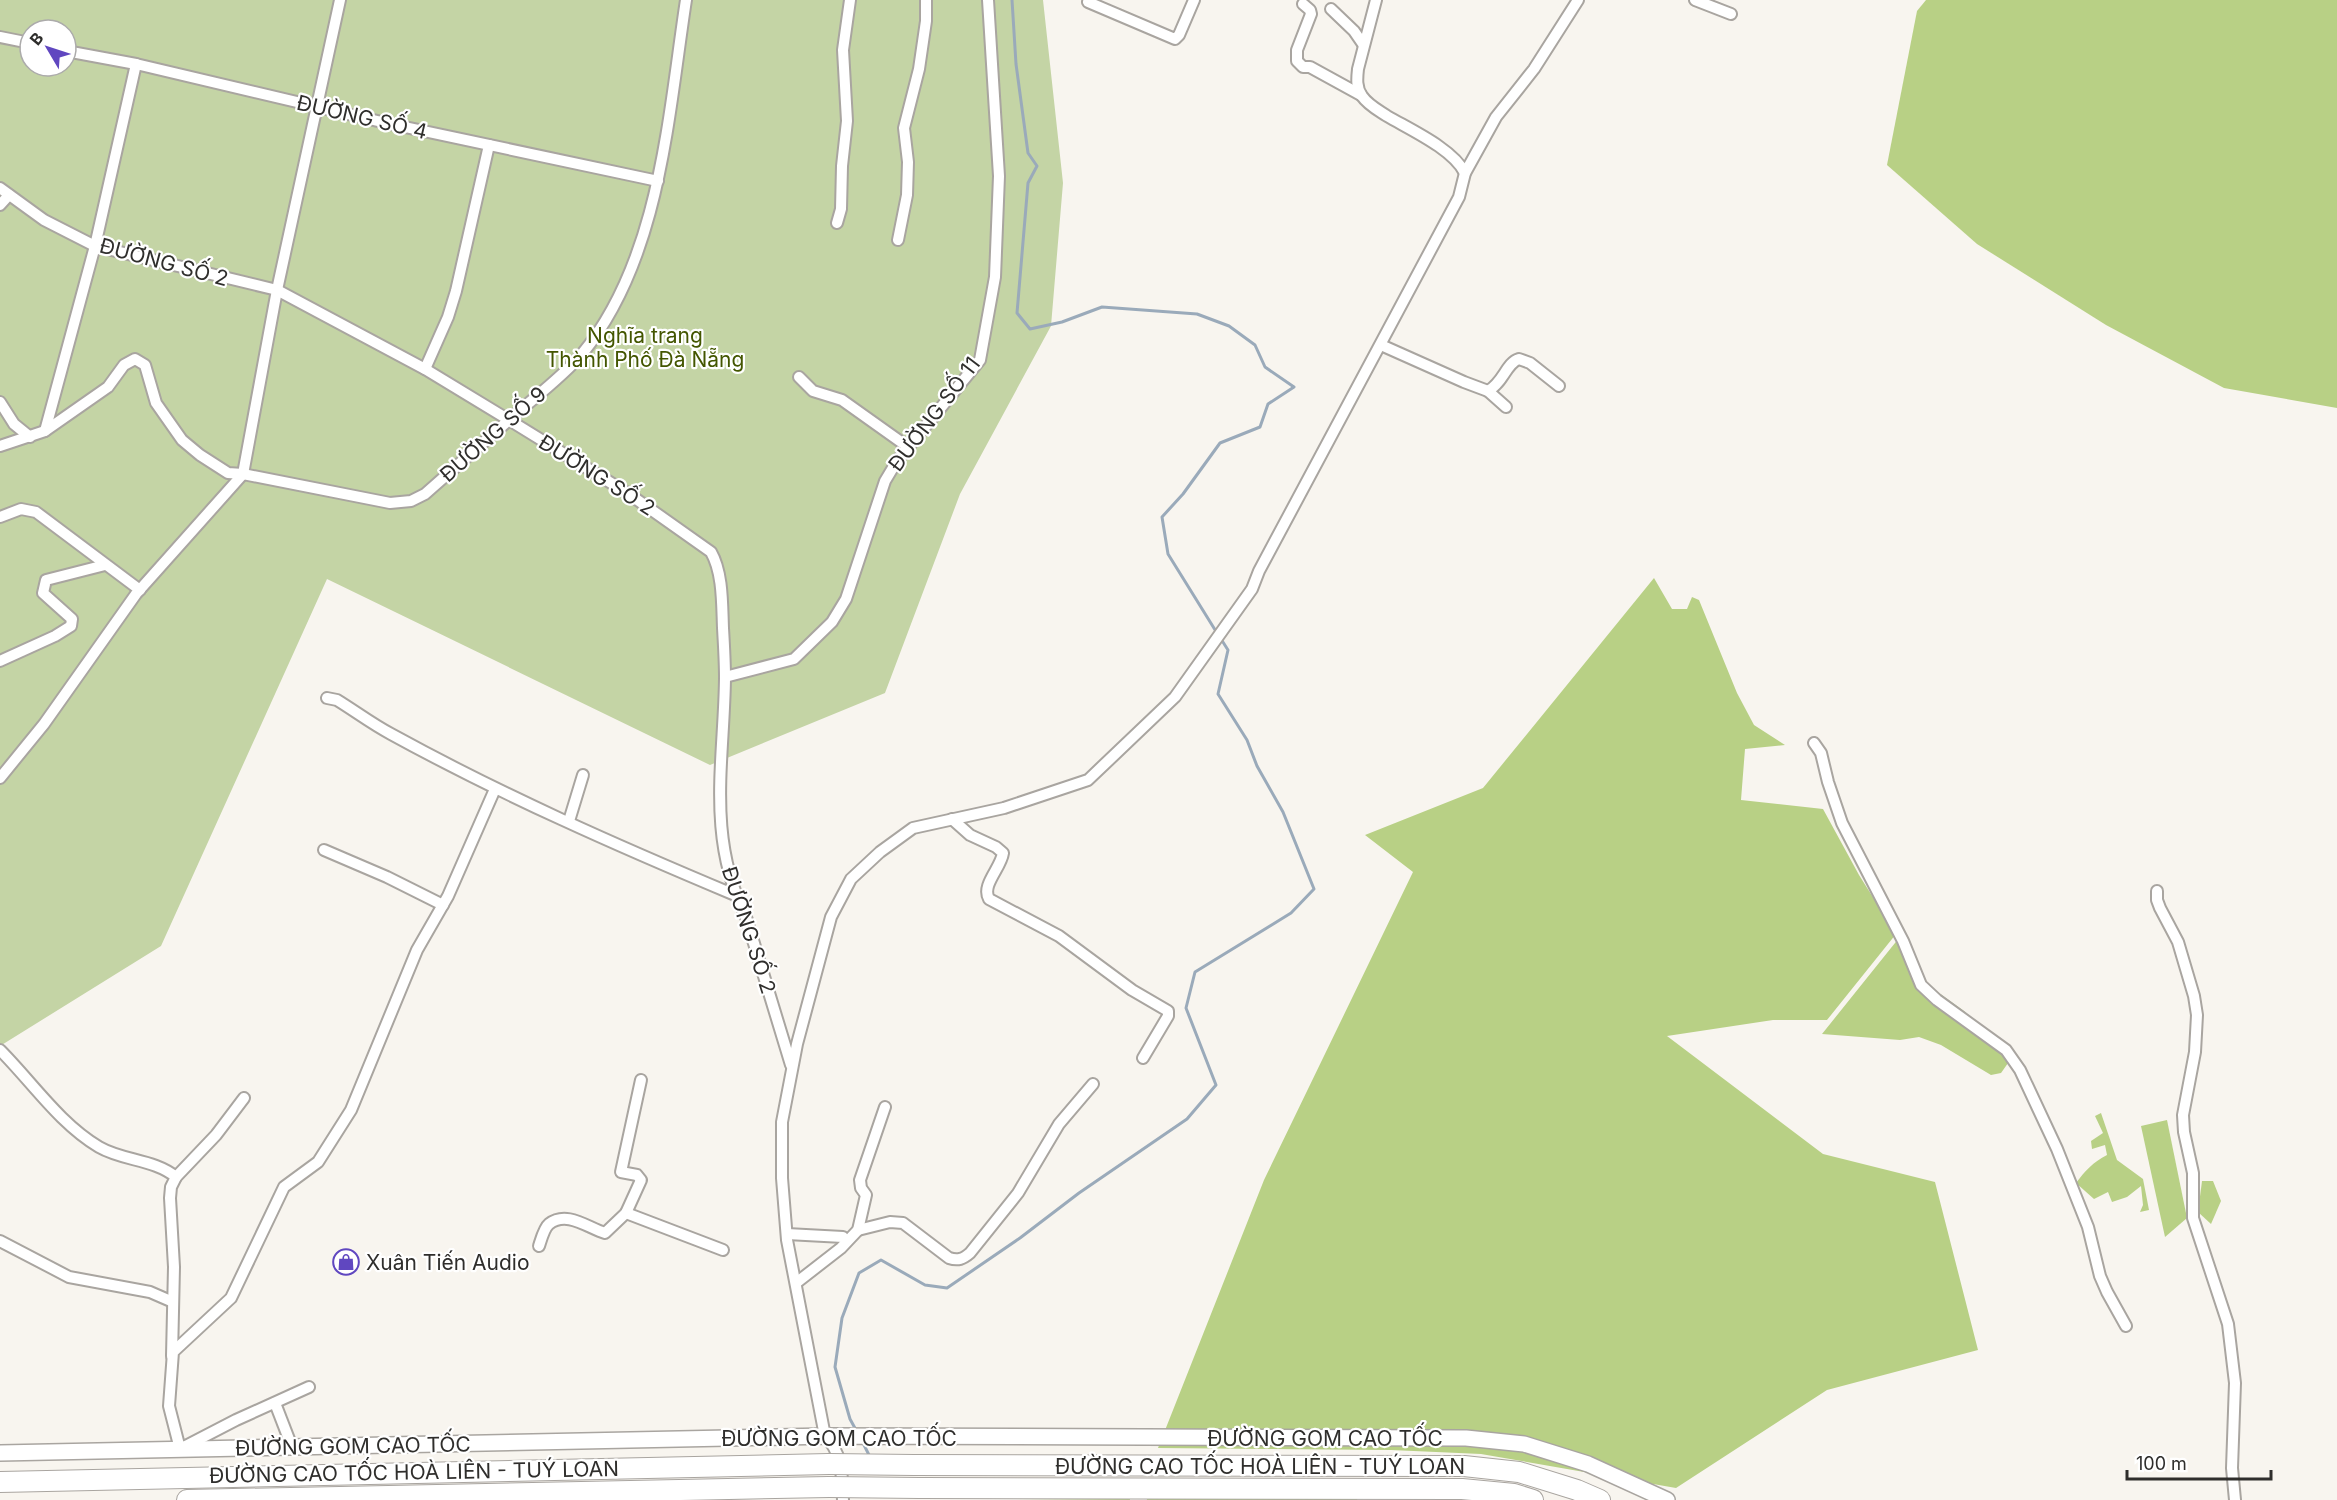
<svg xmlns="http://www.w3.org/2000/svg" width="2337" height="1500" font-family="Inter,sans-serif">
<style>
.green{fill:#c4d4a5;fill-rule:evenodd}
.forest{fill:#b8d085}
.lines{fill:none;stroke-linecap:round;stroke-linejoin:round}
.stream{stroke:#9aaaba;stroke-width:3}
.street-casing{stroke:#a9a5a0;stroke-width:14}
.secondary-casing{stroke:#a9a5a0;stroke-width:18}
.highway-casing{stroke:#a9a5a0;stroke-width:22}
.street{stroke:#fff;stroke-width:10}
.secondary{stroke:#fff;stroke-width:15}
.highway{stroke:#fff;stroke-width:20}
.highway-bridge-casing{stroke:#a9a5a0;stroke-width:22;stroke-linecap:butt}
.highway-bridge{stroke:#fff;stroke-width:20}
.labels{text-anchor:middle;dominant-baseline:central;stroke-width:4.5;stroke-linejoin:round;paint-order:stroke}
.street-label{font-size:21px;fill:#2f2e2c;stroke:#fff}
.park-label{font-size:21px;fill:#435600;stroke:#fff}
.poi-label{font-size:21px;fill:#2f2e2c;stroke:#fff;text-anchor:start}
</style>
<rect width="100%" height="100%" fill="#f8f5ef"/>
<!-- green -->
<path class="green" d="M0,0H1043L1063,183L1051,326L960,494L885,693L710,765L327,579L161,946L0,1046ZM30,30H66V66H30Z"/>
<!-- forest -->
<g class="forest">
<polygon points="1926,0 2337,0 2337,408 2224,388 2106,325 1977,244 1887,165 1917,11"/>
<polygon points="1654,578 1672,609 1687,609 1692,597 1699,600 1737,693 1754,725 1785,745 1745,749 1741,800 1823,809 1859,875 1896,934 1827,1020 1773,1020 1667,1036 1823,1154 1935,1182 1978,1350 1827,1390 1676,1488 1481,1454 1391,1450 1158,1448 1264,1180 1413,872 1365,835 1483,788"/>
<polygon points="1899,938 1914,975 1964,1011 2013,1056 2001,1073 1991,1075 1941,1045 1919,1037 1900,1040 1822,1034"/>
<path d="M2101,1113L2117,1160L2143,1179L2149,1210L2140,1212L2143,1205L2141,1186L2127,1197L2112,1202L2108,1192L2094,1199L2076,1183C2085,1171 2093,1162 2107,1155L2105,1145L2092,1149L2091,1141L2103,1133L2095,1116Z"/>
<polygon points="2167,1120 2187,1218 2165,1237 2141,1126"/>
<polygon points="2202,1181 2213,1181 2221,1201 2211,1224 2198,1212"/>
<polygon points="1144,1489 1359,1493 1357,1500 1147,1500"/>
<polygon points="1129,1493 1130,1500 1009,1499"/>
</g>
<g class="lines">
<!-- stream -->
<g class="stream">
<polyline points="1012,0 1016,64 1028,153 1037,166 1028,183 1017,313 1030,329 1062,322 1102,307 1197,314 1229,326 1255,345 1265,367 1294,387 1268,404 1260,427 1220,443 1183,494 1162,517 1168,554 1217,633"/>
<polyline points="856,1430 850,1419 835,1367 842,1318 859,1273 881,1260 925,1285 947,1288 1020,1238 1079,1193 1187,1119 1216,1085 1186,1008 1195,972 1291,913 1314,889 1283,812 1257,766 1247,740 1218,694 1228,650 1221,639"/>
<polyline points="862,1441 870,1457"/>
</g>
<!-- street casing -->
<g class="street-casing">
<g id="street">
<path d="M1376,0L1358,69C1357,78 1356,88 1362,96C1368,105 1378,110 1387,116C1411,130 1453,149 1465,173"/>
<polyline points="1695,0 1731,14"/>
<polyline points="1088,2 1175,39 1179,35 1194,0"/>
<polyline points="1303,4 1310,10 1311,14 1297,50 1297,61 1303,67 1310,67 1361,95"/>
<polyline points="1331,9 1354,31 1363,44"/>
<polyline points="0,37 30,43"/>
<polyline points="66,51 136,64 386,123 658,181"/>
<path d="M0,188L44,220L95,246L277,290L425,369L509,420L629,494L711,552C723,573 722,604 723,628C724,645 725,662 725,678C724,762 706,837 746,917L791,1065"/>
<polyline points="0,205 9,195"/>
<polyline points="837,223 841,209 842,166 847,121 843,50 850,0"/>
<polyline points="898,240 907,195 908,162 904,128 919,69 926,21 926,0"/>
<polyline points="1381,345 1464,382 1488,391 1506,407"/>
<polyline points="425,369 448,317 456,291 489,145"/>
<polyline points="799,377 813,391 842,400 908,447"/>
<path d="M1488,391C1504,382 1506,363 1519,359L1530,363L1559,386"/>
<polyline points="0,402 14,424 30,437"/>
<polyline points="45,431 95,246 136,64"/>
<path d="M0,446L45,431L108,387L124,365L135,359L145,365L156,403L182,440L200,455L228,473L243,474L390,503L411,501L425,494C456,467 487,439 518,412C539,394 563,376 582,354C660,259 668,117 686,0"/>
<polyline points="0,517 21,509 36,512 140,590"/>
<polyline points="0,661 55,636 71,626 72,619 43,593 46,580 105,565"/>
<polyline points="725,677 794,659 832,622 846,599 885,481 897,461 980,360 995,277 999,176 988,0"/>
<path d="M327,698L337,700C355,711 372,724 391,734C502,795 618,846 735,895"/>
<polyline points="1814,743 1821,753 1828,782 1842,823 1903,941 1921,985 1937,1000 2006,1050 2020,1070 2057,1149 2088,1227 2100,1276 2107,1292 2126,1326"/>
<polyline points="0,778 44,724 136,594 243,474 277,290 340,0"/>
<path d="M952,819L970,835L996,847L1003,853C1001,868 981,885 989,899L1059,936L1132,990L1168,1011V1016L1143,1058"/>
<polyline points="569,821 583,775"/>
<polyline points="324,850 387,877 443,905"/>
<polyline points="2157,891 2157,900 2160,908 2178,942 2194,996 2197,1015 2195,1052 2183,1115 2184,1132 2193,1173 2193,1218 2228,1324 2235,1383 2232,1468 2235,1500"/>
<path d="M0,1050C32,1082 59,1123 99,1147C123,1161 154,1159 176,1177"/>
<polyline points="626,1213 723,1250"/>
<path d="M858,1230L890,1222L903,1223L949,1258C958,1261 963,1259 970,1253L1018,1193L1059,1124L1093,1084"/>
<polyline points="787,1234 843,1237"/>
<polyline points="0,1241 69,1277 150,1292 173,1302"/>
<path d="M539,1246C541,1240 544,1228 549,1224C567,1210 588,1228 605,1233L626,1213L641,1180L637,1175L621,1172L641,1080"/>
<polyline points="796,1283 841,1248 858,1230 866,1195 861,1188 860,1180 885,1107"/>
<polyline points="172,1356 174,1267 170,1198 171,1187 176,1177 216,1135 244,1098"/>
<polyline points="309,1387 236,1420 180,1449 169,1406 173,1352 231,1298 284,1187 318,1162 351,1110 417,950 448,896 495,789"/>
<polyline points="275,1403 292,1447"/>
<path d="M843,1500C842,1477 843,1453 825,1436L787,1240L782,1178V1122L797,1044L831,917L851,879L880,852L913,828L1004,808L1088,780L1175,697L1252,589L1259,571L1459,197L1465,173L1496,117L1534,69L1578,0"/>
</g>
</g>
<!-- secondary casing -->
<g class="secondary-casing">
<polyline id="secondary" points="0,1453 829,1436 1466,1438 1524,1444 1588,1464 1667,1500"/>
</g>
<!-- highway casing -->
<g class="highway-casing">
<g id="highway">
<polyline points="914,1465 1464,1466 1519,1472 1577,1490 1600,1500"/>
<polyline points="0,1482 829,1464"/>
<polyline points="919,1488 1462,1489 1514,1494 1533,1500"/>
<polyline points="187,1500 829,1487"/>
</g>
</g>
<!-- street -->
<use href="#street" class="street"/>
<!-- secondary -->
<use href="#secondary" class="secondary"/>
<!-- highway -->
<use href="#highway" class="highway"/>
<!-- highway-bridge casing -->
<g class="highway-bridge-casing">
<g id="highway-bridge">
<polyline points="829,1464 914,1465"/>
<polyline points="829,1487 919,1488"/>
</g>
</g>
<!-- highway-bridge -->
<use href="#highway-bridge" class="highway-bridge"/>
</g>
<!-- icons -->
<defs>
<g id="shop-ring" transform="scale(1.35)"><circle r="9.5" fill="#fff" stroke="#6047c0" stroke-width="1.5"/><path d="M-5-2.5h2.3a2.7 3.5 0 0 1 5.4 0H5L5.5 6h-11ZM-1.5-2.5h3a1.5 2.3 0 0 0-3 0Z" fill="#6047c0"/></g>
</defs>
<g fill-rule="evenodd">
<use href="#shop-ring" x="346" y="1262"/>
</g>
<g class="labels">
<!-- street labels -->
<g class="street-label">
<text transform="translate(362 117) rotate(13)">ĐƯỜNG SỐ 4</text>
<text transform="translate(164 262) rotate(15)">ĐƯỜNG SỐ 2</text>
<text transform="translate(934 414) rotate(-53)">ĐƯỜNG SỐ 11</text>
<text transform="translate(493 434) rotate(-41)">ĐƯỜNG SỐ 9</text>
<text transform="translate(597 475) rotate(32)">ĐƯỜNG SỐ 2</text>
<text transform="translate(749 930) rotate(72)">ĐƯỜNG SỐ 2</text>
<text x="839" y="1438">ĐƯỜNG GOM CAO TỐC</text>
<text x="1325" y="1438">ĐƯỜNG GOM CAO TỐC</text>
<text transform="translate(353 1446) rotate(-1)">ĐƯỜNG GOM CAO TỐC</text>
<text x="1260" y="1466">ĐƯỜNG CAO TỐC HOÀ LIÊN - TUÝ LOAN</text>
<text transform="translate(414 1472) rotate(-1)">ĐƯỜNG CAO TỐC HOÀ LIÊN - TUÝ LOAN</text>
</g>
<!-- park labels -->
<g class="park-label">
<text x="645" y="335">Nghĩa trang<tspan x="645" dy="24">Thành Phố Đà Nẵng</tspan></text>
</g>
<!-- poi labels -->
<g class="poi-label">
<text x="366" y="1262">Xuân Tiến Audio</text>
</g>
</g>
<!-- north arrow -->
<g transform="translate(48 48) rotate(309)"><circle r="28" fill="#ffffff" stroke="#acabab" stroke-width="1.5"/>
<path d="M0-4.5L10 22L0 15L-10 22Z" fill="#6047c0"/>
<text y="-9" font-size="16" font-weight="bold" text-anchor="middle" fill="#2f2e2c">B</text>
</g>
<!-- scale -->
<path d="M2127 1470v9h144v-9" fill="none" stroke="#2f2e2c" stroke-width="3"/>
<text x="2136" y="1470" font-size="18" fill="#2f2e2c" stroke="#ffffff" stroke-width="4.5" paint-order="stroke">100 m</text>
</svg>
